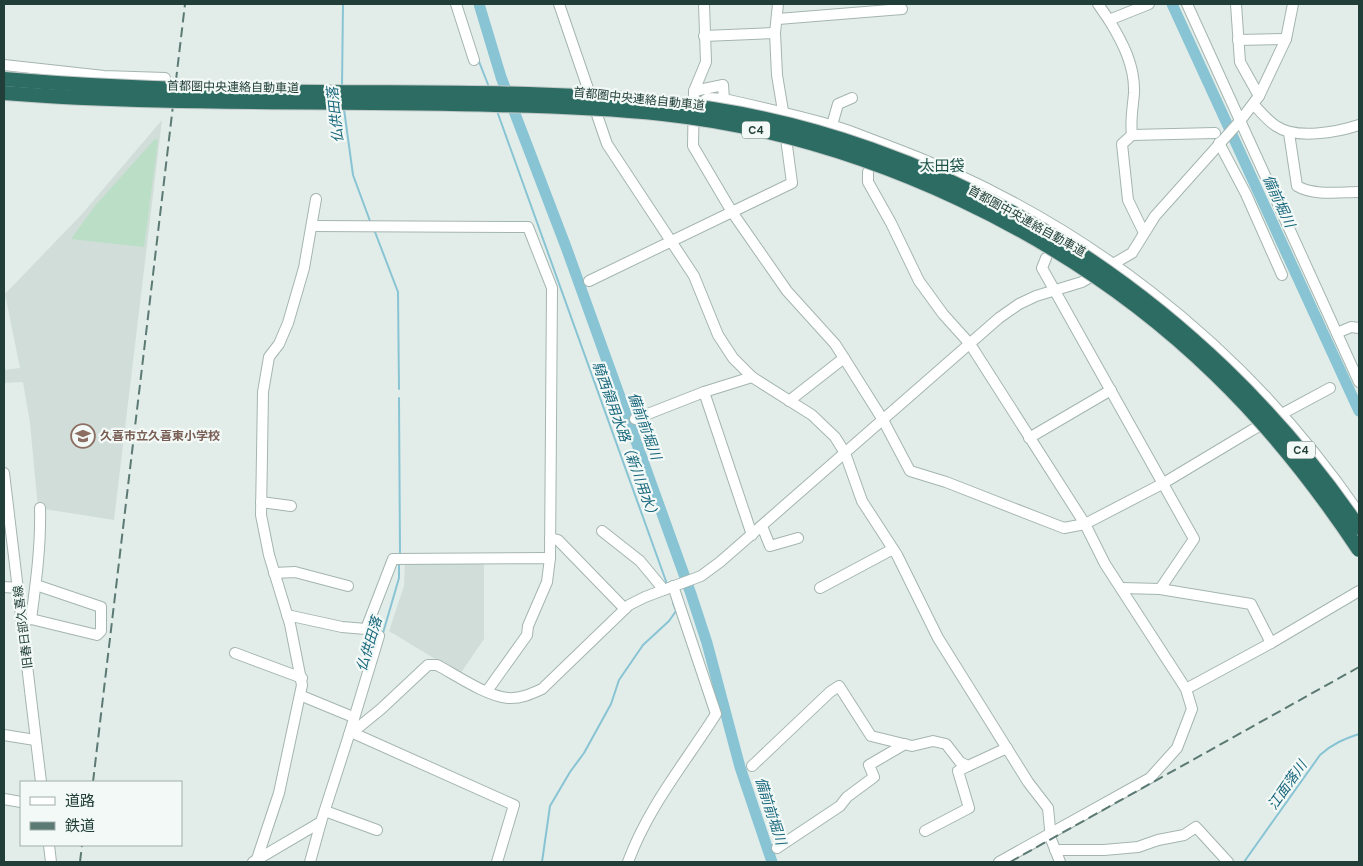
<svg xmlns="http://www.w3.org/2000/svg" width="1363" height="866" font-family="'DM Sans','Noto Sans JP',sans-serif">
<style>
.built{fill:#d0ddd8}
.green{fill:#badfc6}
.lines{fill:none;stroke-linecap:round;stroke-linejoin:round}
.stream{stroke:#88c4d4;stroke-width:2}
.river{stroke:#88c4d4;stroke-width:11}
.minor-casing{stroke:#a4b5b0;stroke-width:12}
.minor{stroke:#fff;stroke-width:10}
.rail{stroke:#5c7a74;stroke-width:2;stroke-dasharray:10 5;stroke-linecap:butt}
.highway-bridge-casing{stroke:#c1c9c7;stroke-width:16;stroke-linecap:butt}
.highway-bridge{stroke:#2c6c63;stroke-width:14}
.labels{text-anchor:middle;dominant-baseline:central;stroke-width:4.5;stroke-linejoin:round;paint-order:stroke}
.shield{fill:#f3f9f6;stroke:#607771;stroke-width:1}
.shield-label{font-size:11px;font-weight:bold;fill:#213f38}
.street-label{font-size:12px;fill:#213f38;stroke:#f3f9f6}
.education-label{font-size:12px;font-weight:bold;fill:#785e54;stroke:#f3f9f6;text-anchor:start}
.water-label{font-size:14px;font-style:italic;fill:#18677d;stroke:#f3f9f6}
.quarter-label{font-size:15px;fill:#1c5248;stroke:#f3f9f6}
</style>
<rect width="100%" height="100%" fill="#e2ede9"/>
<!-- built -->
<g class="built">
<polygon points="162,120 114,520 38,508 30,423 23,382 4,383 4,370 20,368 5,294 82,214"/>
<polygon points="405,562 484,563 484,639 460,674 389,631 404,586"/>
</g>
<!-- green -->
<polygon class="green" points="155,139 158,140 144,247 71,239 95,206"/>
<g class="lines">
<!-- stream -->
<g class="stream">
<polyline points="478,59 489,87"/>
<polyline points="342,87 343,4"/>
<polyline points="344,109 353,175 370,221"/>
<polyline points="497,111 667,584"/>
<polyline points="375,232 398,292 399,389"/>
<polyline points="399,398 400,554"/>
<polyline points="383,633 399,578 399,564"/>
<polyline points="542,862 550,806 570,772 584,753 611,704 619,680 643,645 669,621 676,611 673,603"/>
<path d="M1244,862L1320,755C1332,744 1344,739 1359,734"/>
</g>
<!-- river -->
<g class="river">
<polyline points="479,4 501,77 566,247 691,594 707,643 740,767 772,862"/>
<polyline points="1172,4 1359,411"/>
</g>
<!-- minor casing -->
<g class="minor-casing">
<g id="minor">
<polyline points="456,4 474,60"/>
<polyline points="559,4 607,144 694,276 718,335 733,358 752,377 812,415 835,437 845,453 862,501 897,555 938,638 1028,782 1048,808 1051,839 1060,862"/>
<polyline points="704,4 706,62 694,91 693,146 732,212 787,291 835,344 844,358"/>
<polyline points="778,4 775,33 777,75 784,117"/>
<polyline points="1098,4 1109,20"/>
<polyline points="1187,4 1359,382"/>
<polyline points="1236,4 1240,62 1259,96"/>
<polyline points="778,19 902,9"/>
<polyline points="704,36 775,33"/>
<polyline points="1238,40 1286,39"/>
<polyline points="4,65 104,76 165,78"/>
<path d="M724,99C760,107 795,115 831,125C849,130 867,138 886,145C1078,216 1243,343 1359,513"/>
<path d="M1254,105C1261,112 1268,121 1276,126C1296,140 1338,132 1359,125"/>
<polyline points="694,108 708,98 724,99 723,85 694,91"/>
<polyline points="832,125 838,104 852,98"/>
<path d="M1289,133L1297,186C1314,196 1340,192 1359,192"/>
<path d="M1132,135C1130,120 1133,107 1134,93C1135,66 1123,43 1109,20L1149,4"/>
<polyline points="1219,143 1246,194 1282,275"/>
<polyline points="868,172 868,182 891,223 919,281 943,314 970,344 1085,524 1105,564 1186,689 1192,709 1177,748 1150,778 999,862"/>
<polyline points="312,226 528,227 552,288 550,558"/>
<polyline points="1144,233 1128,200 1122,144 1132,135 1215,133"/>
<polyline points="1046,258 1042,268 1194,539 1160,589"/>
<polyline points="589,281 792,183 785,131"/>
<polyline points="1337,333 1351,327 1359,328"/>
<polyline points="704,392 752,535"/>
<polyline points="789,401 844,358 883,420 910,471 946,482 1064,528 1085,524 1162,484 1252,430 1330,388"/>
<polyline points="635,419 704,392 752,377"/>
<polyline points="1029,438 1111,390"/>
<polyline points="4,473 41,782"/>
<polyline points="261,502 291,506"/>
<polyline points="762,526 770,546 798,538"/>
<polyline points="602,531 640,561 664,590"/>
<polyline points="550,538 558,540 625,609"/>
<polyline points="274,573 295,572 348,586"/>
<polyline points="4,587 18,588"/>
<polyline points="820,588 893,549"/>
<polyline points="1122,588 1160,589 1251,604 1271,643"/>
<polyline points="287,615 342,627 366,629 379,636 349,735"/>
<polyline points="31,619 97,635 101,631 101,607 36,585"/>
<path d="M25,621L31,619C36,582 41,546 40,508"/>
<polyline points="366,629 393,559 550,558 547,582 528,626 527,635 487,691"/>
<polyline points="235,653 302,678"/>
<polyline points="1186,689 1271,643 1359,591"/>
<polyline points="302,696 353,717"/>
<polyline points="353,733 514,805 497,862"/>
<polyline points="4,735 35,740"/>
<polyline points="752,766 830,692 839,686 871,736 912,746 933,741 946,744 960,762 968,766 1007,748"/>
<polyline points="4,799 21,802"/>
<polyline points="325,811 377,830"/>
<polyline points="925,831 969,808 958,771 968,766"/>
<polyline points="49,845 51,862"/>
<polyline points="777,848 840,806 847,797 874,777 869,765 905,744"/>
<polyline points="1055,850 1104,850 1138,847 1158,840 1184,835 1196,827 1228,862"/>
<polyline points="257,859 279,793 302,685 290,624 269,555 261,515 263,392 269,357 279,344 288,323 304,268 316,199"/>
<path d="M253,862L321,822L349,735L381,709L428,665H437C456,675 486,696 508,698C520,699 531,694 542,689L629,605L645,597L701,576L720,562L999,318L1019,304L1036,296L1082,282L1132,253L1155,216L1240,121L1259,96L1286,39L1293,4"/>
<polyline points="310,862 321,822"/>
<path d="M628,862C648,807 685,763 716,714L673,586"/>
</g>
</g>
<!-- minor -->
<use href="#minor" class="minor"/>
<!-- rail -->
<g class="rail">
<polyline points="93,782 185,4"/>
<polyline points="80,862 82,845"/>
<polyline points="1010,862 1359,667"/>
</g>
<!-- highway-bridge casing -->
<g class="highway-bridge-casing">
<g id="highway-bridge">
<path d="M4,79C112,88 219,91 328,92C441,93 555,91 667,103C947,132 1203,298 1359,528"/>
<path d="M4,93C168,106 332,100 496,105C552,106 607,108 663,114C864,136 1070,233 1215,374C1270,427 1317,487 1359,550"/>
</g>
</g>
<!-- highway-bridge -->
<use href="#highway-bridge" class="highway-bridge"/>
</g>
<!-- icons -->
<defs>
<g id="school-ring" transform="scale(1.25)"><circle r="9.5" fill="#f3f9f6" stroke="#8d6e63" stroke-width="1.5"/><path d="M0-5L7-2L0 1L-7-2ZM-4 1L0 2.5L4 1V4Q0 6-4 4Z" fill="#8d6e63"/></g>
</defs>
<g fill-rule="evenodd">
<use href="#school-ring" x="83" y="436"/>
</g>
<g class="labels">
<!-- shield labels -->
<g class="shield">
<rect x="742" y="121.5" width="28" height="17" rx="4"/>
<rect x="1287" y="441.5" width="28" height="17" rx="4"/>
</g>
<g class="shield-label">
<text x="756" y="130">C4</text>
<text x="1301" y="450">C4</text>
</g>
<!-- street labels -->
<g class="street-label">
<text transform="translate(233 87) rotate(1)">首都圏中央連絡自動車道</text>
<text transform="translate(639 99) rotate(6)">首都圏中央連絡自動車道</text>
<text transform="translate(1027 221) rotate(29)">首都圏中央連絡自動車道</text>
<text transform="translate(23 627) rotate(-97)">旧春日部久喜線</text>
</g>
<!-- education labels -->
<g class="education-label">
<text x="100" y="436">久喜市立久喜東小学校</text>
</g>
<!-- water labels -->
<g class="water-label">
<text transform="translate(335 115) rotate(-96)">仏供田落</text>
<text transform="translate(1279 201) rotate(65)">備前堀川</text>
<text transform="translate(645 426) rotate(70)">備前前堀川</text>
<text transform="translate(626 441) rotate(70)">騎西領用水路（新川用水）</text>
<text transform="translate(369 644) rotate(-73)">仏供田落</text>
<text transform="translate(1287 785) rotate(-55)">江面落川</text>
<text transform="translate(771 811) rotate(72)">備前前堀川</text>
</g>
<!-- quarter labels -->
<g class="quarter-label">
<text x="942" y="166">太田袋</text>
</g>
</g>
<!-- border -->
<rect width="1363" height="866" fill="none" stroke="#213f38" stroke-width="10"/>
<!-- legend -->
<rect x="20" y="781" width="162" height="65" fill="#f3f9f6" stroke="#9fafaa"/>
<rect x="30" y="797" width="25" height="8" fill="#ffffff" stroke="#9fafaa"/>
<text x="65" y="806" font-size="15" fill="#213f38">道路</text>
<rect x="30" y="822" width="25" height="8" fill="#5c7a74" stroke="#9fafaa"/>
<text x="65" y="831" font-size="15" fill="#213f38">鉄道</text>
</svg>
